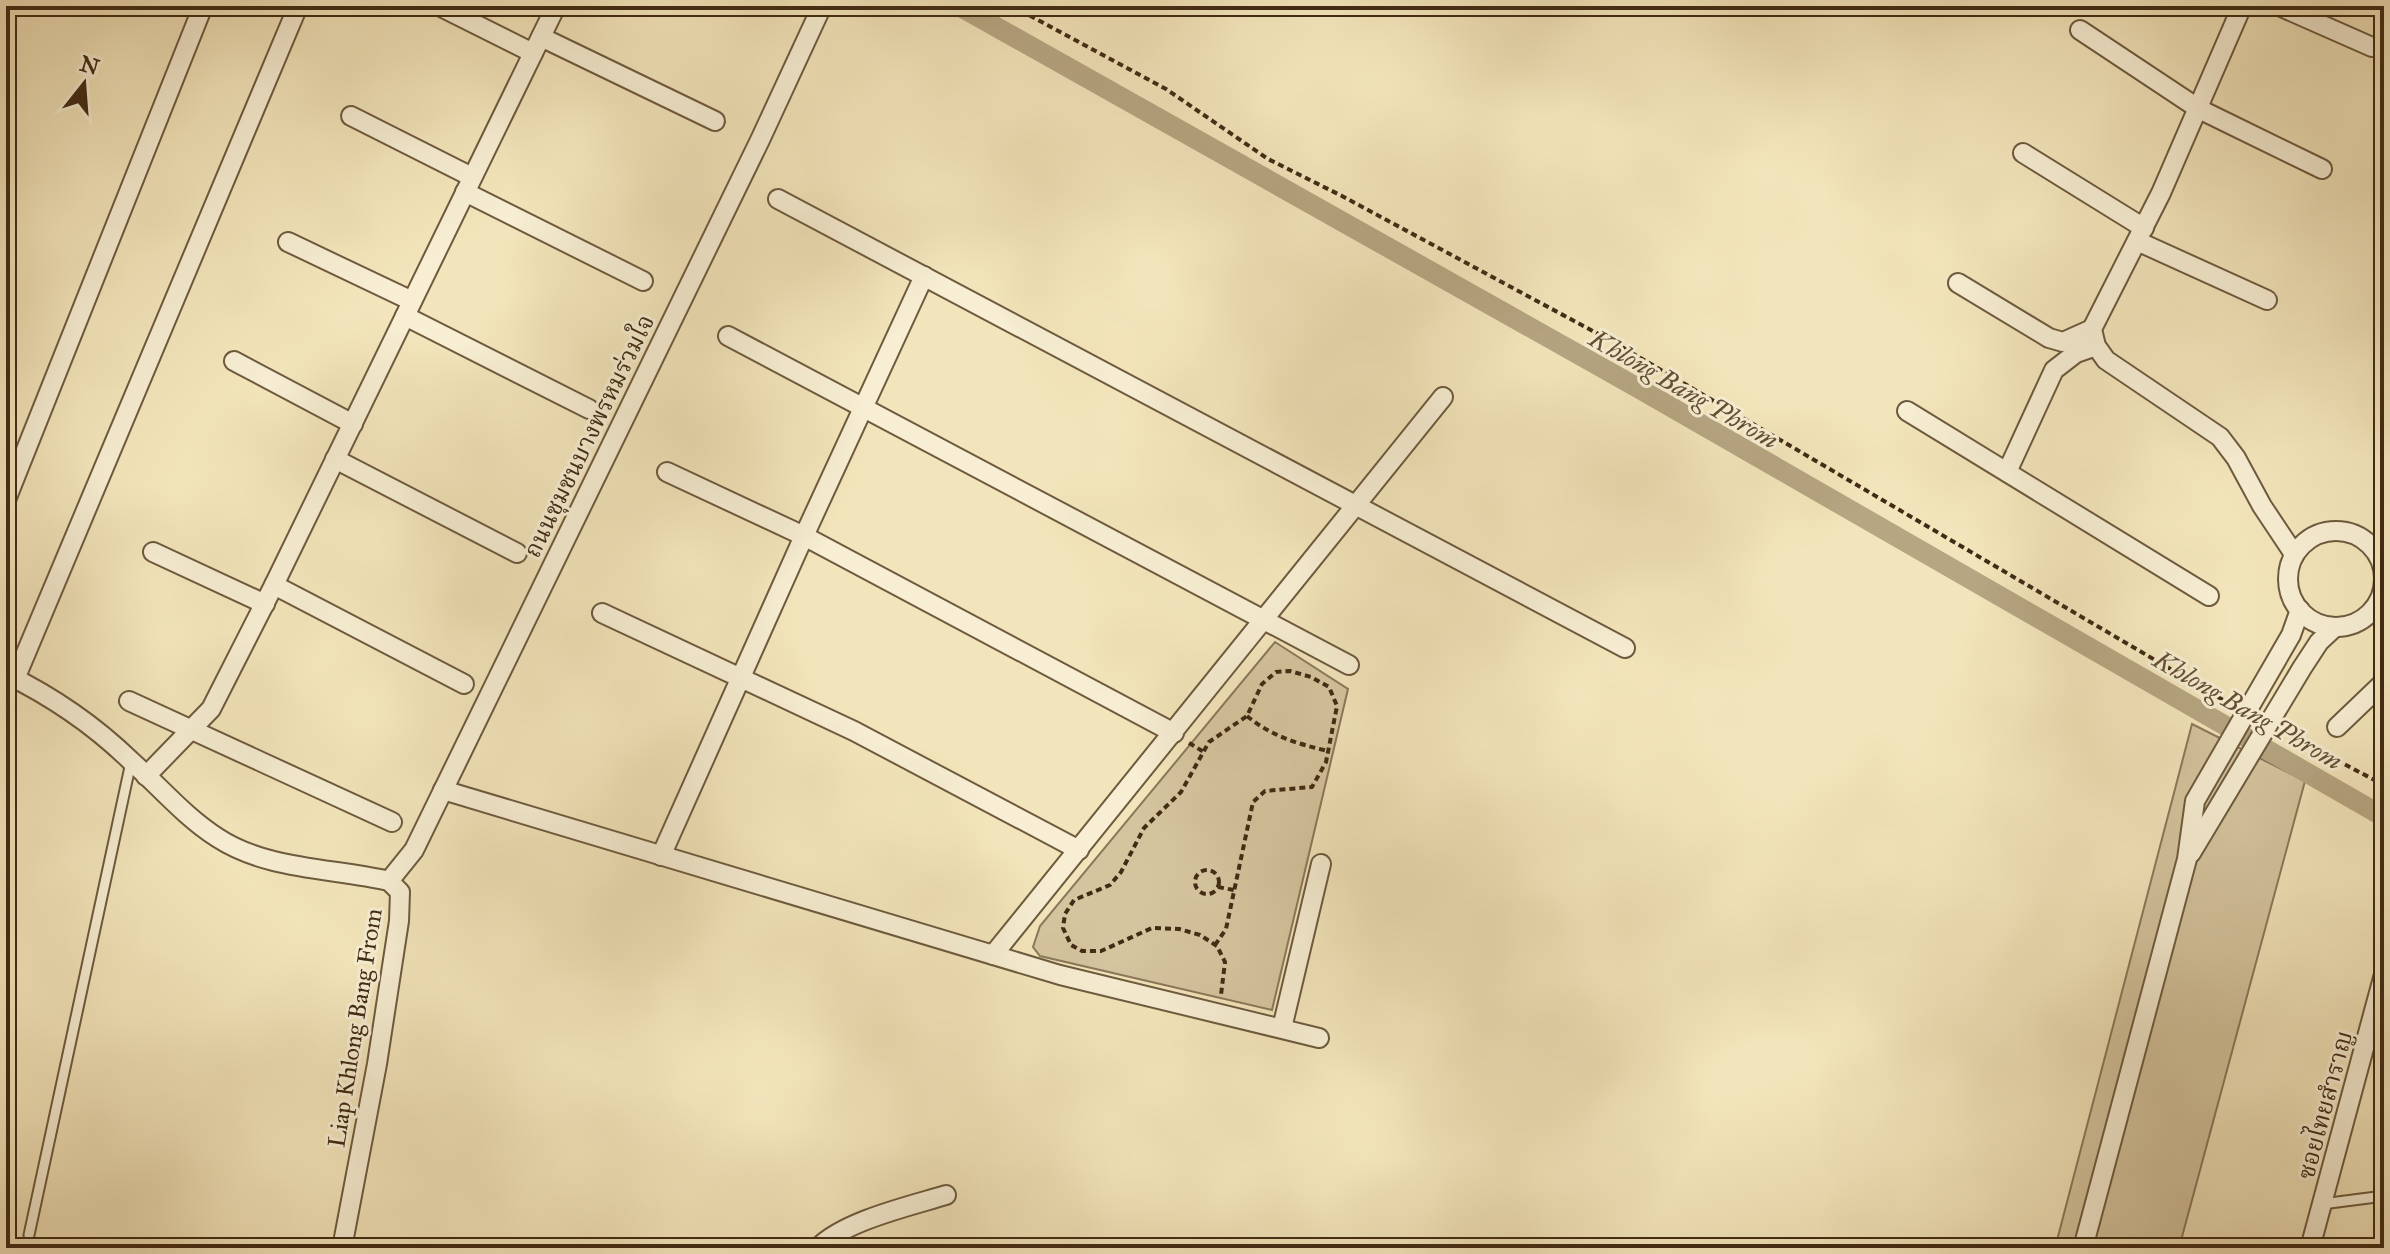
<svg xmlns="http://www.w3.org/2000/svg" width="2390" height="1254" font-family="'IM FELL Great Primer','Noto Serif Thai',serif">
<style>
.green{fill:#d5c59f;stroke:#8b785a;stroke-width:2}
.lines{fill:none;stroke-linecap:round;stroke-linejoin:round}
.canal{stroke:#b6a682;stroke-width:20}
.service-casing{stroke:#6e5a3e;stroke-width:13}
.minor-casing{stroke:#6e5a3e;stroke-width:22}
.path{stroke:#412b14;stroke-width:4;stroke-dasharray:6 4;stroke-linecap:butt}
.service{stroke:#f7eed3;stroke-width:9}
.minor{stroke:#f7eed3;stroke-width:18}
.labels{text-anchor:middle;dominant-baseline:central;stroke-width:6;stroke-linejoin:round;paint-order:stroke}
.street-label{font-size:24px;fill:#412b14;stroke:#f7eed3}
.water-label{font-size:26px;font-style:italic;fill:#645035;stroke:#f7eed3}
</style>
<rect width="100%" height="100%" fill="#f3e5bb"/>
<filter id="stains"><feTurbulence type="fractalNoise" baseFrequency=".0025" numOctaves="4"/><feColorMatrix values="0 0 0 0 .2 0 0 0 0 .09 0 0 0 0 .02 0 0 0 .5 -.17"/></filter>
<radialGradient id="worn" r=".72"><stop offset=".6" stop-color="#630" stop-opacity="0"/><stop offset="1" stop-color="#630" stop-opacity=".3"/></radialGradient>
<!-- green -->
<g class="green">
<polygon points="1275,642 1348,689 1272,1010 1040,956 1033,947 1040,926"/>
<polygon points="2192,724 2305,781 2179,1248 2055,1248"/>
</g>
<g class="lines">
<!-- canal -->
<polyline class="canal" points="959,6 1638,388 2384,817"/>
<!-- service casing -->
<g class="service-casing">
<g id="service">
<polyline points="2322,1204 2384,1196"/>
<polyline points="29,1235 131,762"/>
</g>
</g>
<!-- minor casing -->
<g class="minor-casing">
<g id="minor">
<polyline points="439,6 533,53"/>
<polyline points="2242,6 2161,193 2092,329 2096,346 2106,360 2220,437 2236,458 2262,506 2294,554"/>
<polyline points="2279,6 2372,47"/>
<polyline points="2080,30 2199,109 2322,169"/>
<polyline points="541,37 715,121"/>
<polyline points="351,116 472,177"/>
<polyline points="2023,153 2144,228"/>
<polyline points="465,192 643,281"/>
<polyline points="778,199 1625,648"/>
<polyline points="2137,241 2267,300"/>
<polyline points="288,242 412,301"/>
<polyline points="1958,283 2049,338 2063,342 2092,329"/>
<polyline points="405,316 589,409"/>
<polyline points="728,336 1349,665"/>
<polyline points="234,361 353,424"/>
<polyline points="1907,411 2209,596"/>
<polyline points="335,459 517,553"/>
<polyline points="667,472 804,536 1174,733"/>
<polyline points="2007,472 2054,370 2076,353 2096,346"/>
<polyline points="6,500 203,6"/>
<circle cx="2336" cy="579" r="48"/>
<polyline points="153,552 265,604"/>
<polyline points="274,585 464,684"/>
<polyline points="602,613 854,731 1079,850"/>
<path d="M6,674C53,697 94,725 131,761C160,787 185,817 218,838C267,870 333,868 389,881L400,892L399,921L377,1064L342,1248"/>
<polyline points="15,679 298,6"/>
<polyline points="129,701 392,822"/>
<polyline points="2337,727 2384,682"/>
<polyline points="146,776 211,709 274,585 556,6"/>
<polyline points="443,790 1060,975 1319,1038"/>
<polyline points="2191,853 2302,668 2319,642 2335,627"/>
<polyline points="661,856 804,536 924,276"/>
<polyline points="389,881 414,850 760,140 822,6"/>
<polyline points="993,955 1443,397"/>
<polyline points="1282,1028 1321,864"/>
<path d="M818,1248C844,1221 910,1206 946,1195"/>
<polyline points="2083,1248 2187,859 2195,801 2291,635 2300,610"/>
<polyline points="2310,1248 2384,974"/>
</g>
</g>
<!-- path -->
<g class="path">
<polyline points="1012,6 1166,89 1268,159 1342,196 1615,343 2230,704"/>
<path d="M1247,716C1271,736 1298,744 1328,751"/>
<polyline points="2283,732 2384,785"/>
<polyline points="1189,743 1204,752"/>
<circle cx="1207" cy="882" r="12"/>
<polyline points="1218,887 1234,890"/>
<polyline points="1215,945 1226,929 1253,802 1265,791 1312,787 1326,762 1337,706 1329,687 1311,677 1290,671 1276,672 1262,684 1247,716 1209,742 1181,792 1144,828 1121,872 1110,885 1074,900 1065,914 1063,928 1071,945 1082,951 1101,951 1152,928 1179,929 1200,935 1217,946 1225,962 1221,995"/>
</g>
<!-- service -->
<use href="#service" class="service"/>
<!-- minor -->
<use href="#minor" class="minor"/>
</g>
<g class="labels">
<!-- street labels -->
<g class="street-label">
<text transform="translate(589 436) rotate(-64)">ถนนชุมชนบางพรหมร่วมใจ</text>
<text transform="translate(355 1028) rotate(-81)">Liap Khlong Bang From</text>
<text transform="translate(2325 1105) rotate(-75)">ซอยไทยสำราญ</text>
</g>
<!-- water labels -->
<g class="water-label">
<text transform="translate(1684 389) rotate(30)">Khlong Bang Phrom</text>
<text transform="translate(2248 710) rotate(30)">Khlong Bang Phrom</text>
</g>
</g>
<!-- margin -->
<rect width="2390" height="1254" fill="none" stroke="#f3e5bb" stroke-width="32"/>
<rect x="8" y="8" width="2374" height="1238" fill="none" stroke="#412b14" stroke-width="4"/>
<rect x="16" y="16" width="2358" height="1222" fill="none" stroke="#412b14" stroke-width="2"/>
<!-- north arrow -->
<g transform="translate(84 84) rotate(17)" stroke="#f7eed3" stroke-width="6" paint-order="stroke">
<path d="M0-6L14 30L0 20L-14 30Z" fill="#412b14"/>
<text y="-12" font-size="22" font-weight="bold" text-anchor="middle" fill="#412b14">N</text>
</g>
<rect width="100%" height="100%" filter="url(#stains)"/>
<rect width="100%" height="100%" fill="url(#worn)"/>
</svg>
